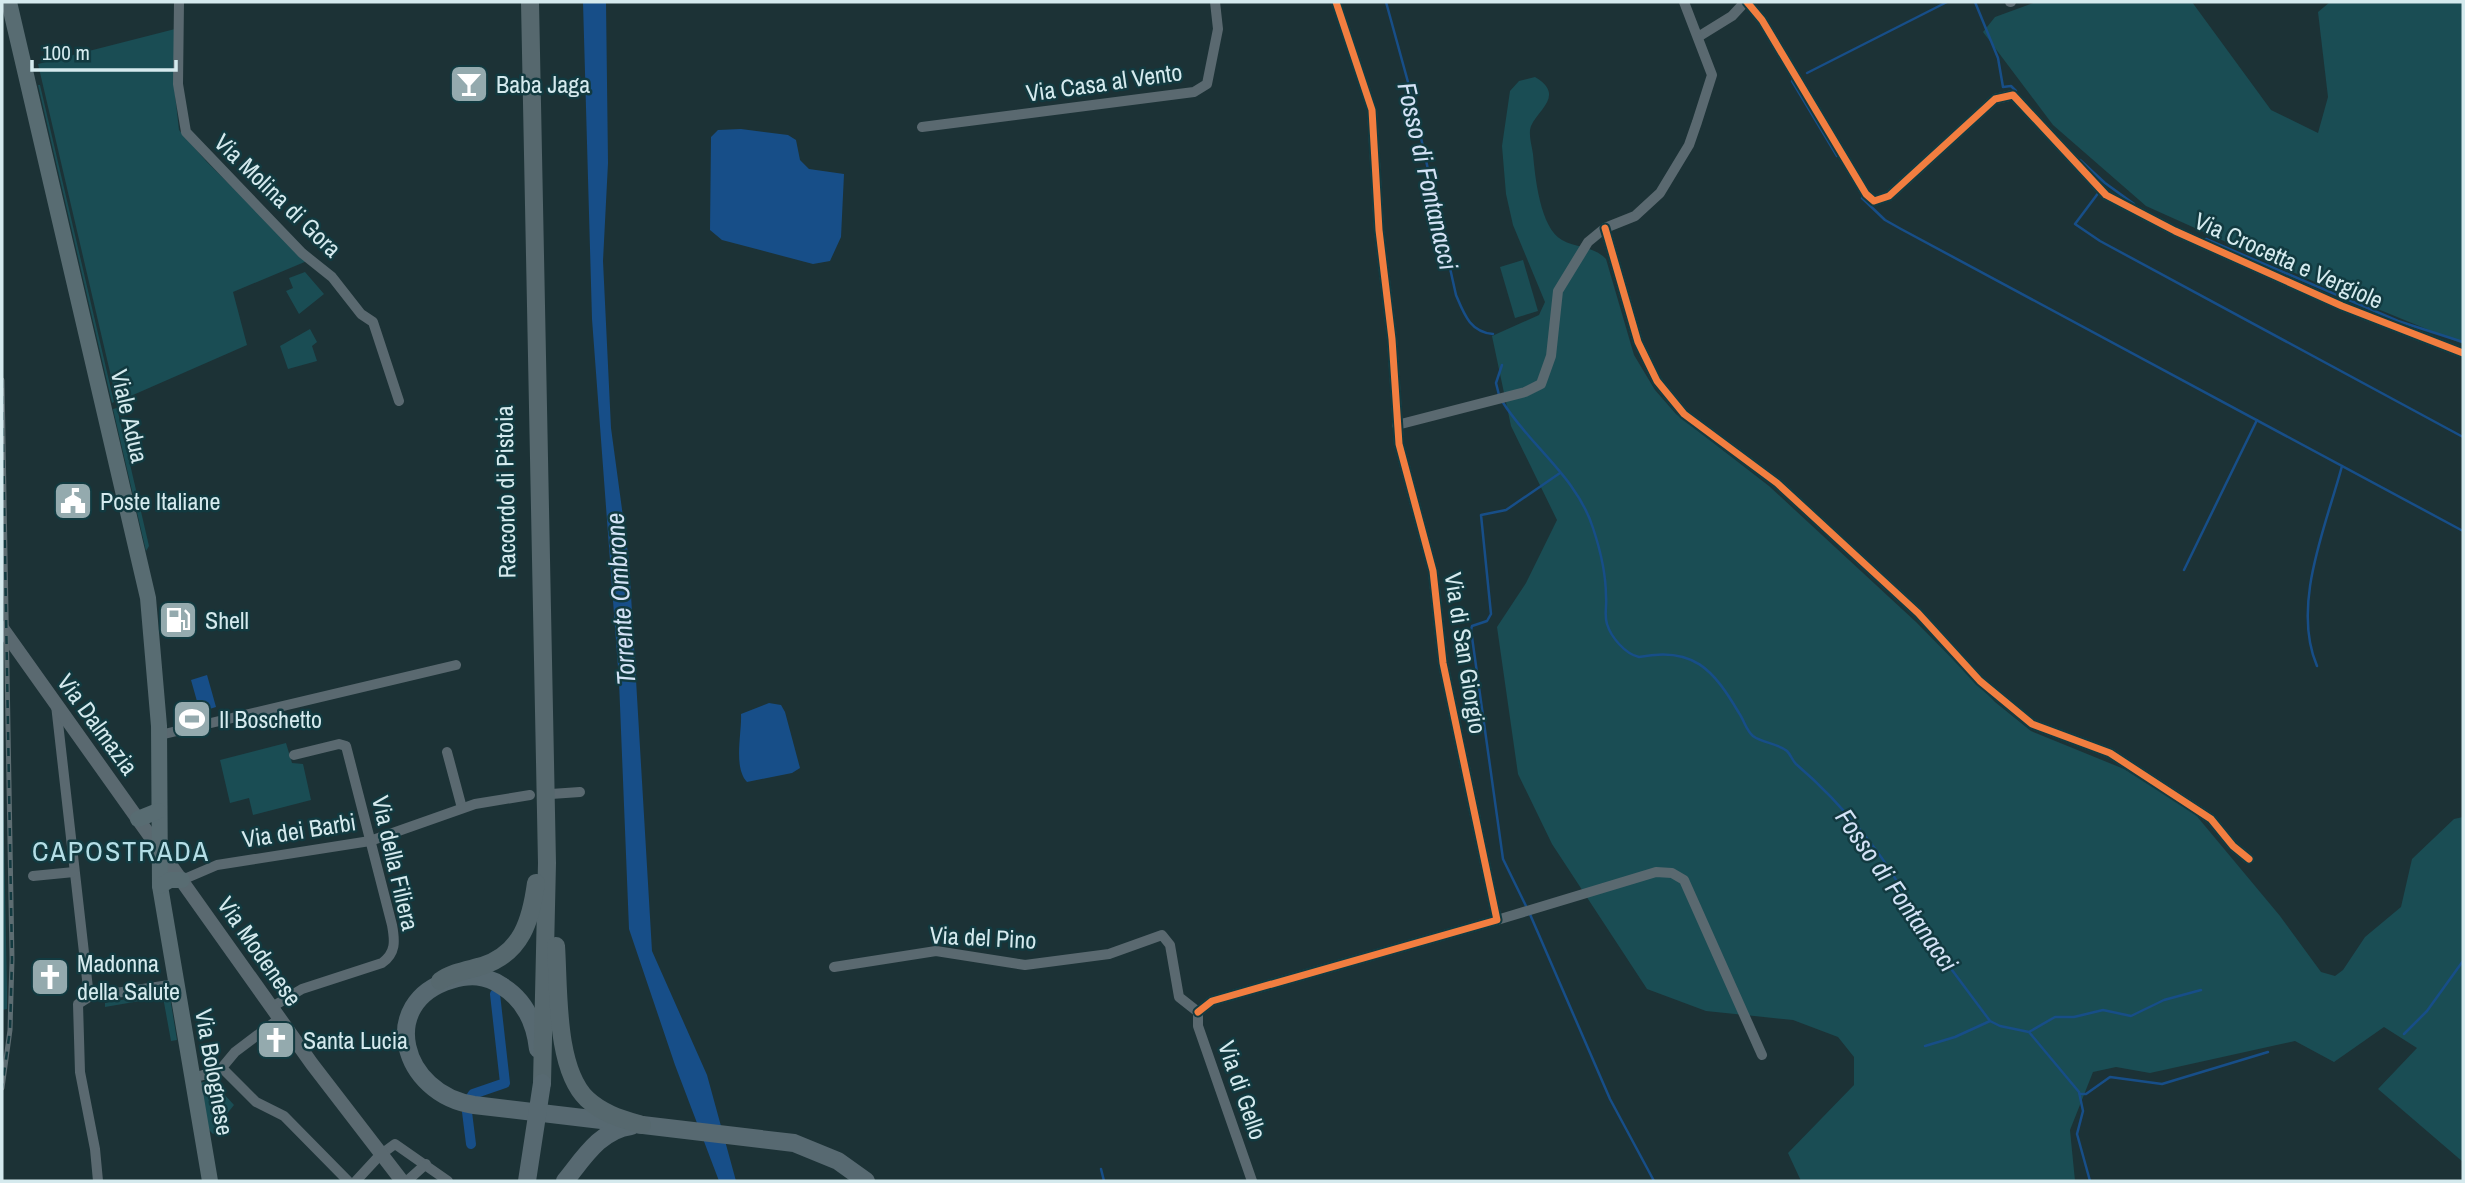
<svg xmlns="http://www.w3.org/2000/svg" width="2465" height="1183" font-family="'Archivo Narrow',sans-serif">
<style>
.green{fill:#1a4d54}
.water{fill:#174e88}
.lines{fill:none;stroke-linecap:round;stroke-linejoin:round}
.stream{stroke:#174e88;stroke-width:2.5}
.canal{stroke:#174e88;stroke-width:10}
.minor{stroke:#5a6970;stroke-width:10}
.tertiary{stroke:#5a6970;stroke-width:14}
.secondary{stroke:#586c72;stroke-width:16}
.primary{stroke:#576971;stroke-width:18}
.trunk{stroke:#56686e;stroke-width:18}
.rail-casing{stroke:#5d6d72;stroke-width:5}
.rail{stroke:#123a40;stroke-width:2.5;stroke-dasharray:8;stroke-linecap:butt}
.primary-bridge{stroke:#576971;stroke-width:18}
.cycleway-casing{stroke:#123a40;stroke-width:11}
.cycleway{stroke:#f27e40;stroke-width:7}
.labels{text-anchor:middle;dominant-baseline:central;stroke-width:5;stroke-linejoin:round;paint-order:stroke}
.street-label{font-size:24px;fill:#d5eaee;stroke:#123a40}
.poi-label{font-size:24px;fill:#d5eaee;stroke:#123a40;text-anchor:start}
.water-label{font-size:26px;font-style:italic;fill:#d3e2f5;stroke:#123a40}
.quarter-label{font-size:28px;letter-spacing:2px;fill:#b4dee6;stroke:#123a40}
</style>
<rect width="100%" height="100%" fill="#1c3236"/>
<!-- green -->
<g class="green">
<polygon points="2036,2 2192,2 2271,110 2318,133 2328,97 2318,12 2330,2 2463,2 2463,344 2346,296 2146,206 2053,125 1983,32 1995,17"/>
<polygon points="175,29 174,85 179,130 207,162 307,261 233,292 247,345 117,402 38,64"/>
<path d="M1535,77C1565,95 1539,109 1531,126C1528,134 1532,146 1533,154C1535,176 1540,228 1562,240C1576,248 1594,246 1606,259L1634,355L1655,390L1676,414L1769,486L1916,622L1995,702L2031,731L2124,769L2195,814L2280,916L2321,972L2335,976L2343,970L2365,937L2401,907L2412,859L2454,819L2463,817V1162L2378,1089L2417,1048L2384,1027L2334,1062L2295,1041L2150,1073L2116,1067L2093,1072L2070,1130L2075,1181H1801L1788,1153L1854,1085V1057L1838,1037L1793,1020L1706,1011L1647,989L1552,844L1518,774L1497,627L1526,583L1557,520L1511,426L1492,336L1539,315L1545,302L1513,225L1506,194L1502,146L1510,91L1519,81Z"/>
<polygon points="38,85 40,85 114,402 112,403"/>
<polygon points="1523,260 1538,311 1515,318 1500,267"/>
<polygon points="305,272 324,294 299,314 286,291 293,288 289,278"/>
<polygon points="310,329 317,342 312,346 317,361 288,369 280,346"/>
<polygon points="117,408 149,546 146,551 113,409"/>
<polygon points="2,737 7,991 7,1009 2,1010"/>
<polygon points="286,743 292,763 303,764 311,800 253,815 249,798 230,803 220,760"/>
<polygon points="169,991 177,1040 171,1041 163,997 105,1007 105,1003"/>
<polygon points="211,1080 234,1105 226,1115 228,1123 213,1134 206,1127 200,1083"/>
</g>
<!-- water -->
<g class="water">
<polygon points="583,2 606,2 608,163 603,261 611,428 629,561 652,951 707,1075 736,1181 719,1181 675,1065 629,929 619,681 592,319"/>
<polygon points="741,129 788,135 796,140 800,160 809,169 844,174 841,237 830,261 813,264 722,240 710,230 711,137 718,130"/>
<polygon points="207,675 216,707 200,712 191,680"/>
<path d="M769,703L781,705L785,712L800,768L792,773L747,782C733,767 742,733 741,714Z"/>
</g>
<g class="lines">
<!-- stream -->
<g class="stream">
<path d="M1386,2L1411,93L1456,295C1464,314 1470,332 1493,334"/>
<polyline points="1975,2 1998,58 2003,87 2011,86 2016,91"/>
<polyline points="1807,73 1947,2"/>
<polyline points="1792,81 1837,156"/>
<polyline points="2080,160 2105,183 2134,204"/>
<polyline points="2099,192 2075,224 2100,241 2463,437"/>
<polyline points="1862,198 1885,220 1901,229 2463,531"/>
<polyline points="2206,239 2398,321 2463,342"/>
<polyline points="1499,395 1496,383 1502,365"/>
<path d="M1502,401C1529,445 1577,477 1593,528C1600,549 1606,575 1606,597C1607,606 1604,615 1607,624C1611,637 1625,654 1639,657C1693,646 1713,669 1739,713C1744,720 1746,730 1753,736C1762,743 1777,743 1787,751C1791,755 1792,760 1796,764C1837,799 1899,868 1914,919L1990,1021L2000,1026L2029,1032L2079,1092L2083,1111L2077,1134L2090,1181"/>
<polyline points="2184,570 2257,420"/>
<path d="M2317,666C2291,605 2326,526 2342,466"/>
<polyline points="1526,906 1503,859 1471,630 1472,626 1487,621 1491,614 1481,515 1506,510 1560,473"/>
<polyline points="1529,912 1610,1099 1654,1181"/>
<polyline points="2029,1032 2055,1017 2074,1017 2103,1010 2131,1016 2164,1000 2201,990"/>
<polyline points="2404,1034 2427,1011 2463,961"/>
<polyline points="1925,1046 1955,1037 1990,1021"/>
<polyline points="2080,1094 2086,1094 2110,1077 2162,1084 2268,1052"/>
<polyline points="1101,1169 1104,1181"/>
</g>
<!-- canal -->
<g class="canal">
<polyline points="471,1097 473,1094 505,1083 495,994"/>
<polyline points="467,1112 471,1144"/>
</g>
<!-- minor -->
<g class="minor">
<polyline points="179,2 178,84 186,132 302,253 332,277 361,314 373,322 399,401"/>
<polyline points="1747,2 1762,20 1866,194 1874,201 1889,196 1995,99 2013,95 2106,195 2175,231 2342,306 2463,353"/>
<polyline points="2010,2 2011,2"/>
<polyline points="1698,37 1732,16 1745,2"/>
<polyline points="922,127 1194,92 1207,84 1218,29 1215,2"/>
<polyline points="1605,228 1638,342 1657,381 1684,414 1777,483 1918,613 1980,681 2032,724 2110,753 2211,819 2233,846 2249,859"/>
<polyline points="1397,425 1525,392 1541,384 1551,356 1558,291 1588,242 1605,228 1635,216 1660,193 1689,145 1697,122 1712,75 1684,2"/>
<polyline points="56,705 89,997 176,984"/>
<polyline points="160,735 456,665"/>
<polyline points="447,752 462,808"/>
<polyline points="551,794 580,792"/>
<polyline points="33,876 74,872"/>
<polyline points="182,880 217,865 370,841 475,804 530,795"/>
<polyline points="1497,920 1656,872 1672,873 1684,880 1762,1055"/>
<polyline points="834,967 936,951 1025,965 1109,954 1162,935 1170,945 1179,997 1198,1012"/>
<polyline points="89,997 78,1004 80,1072 95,1149 98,1181"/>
<path d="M272,1007L302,989L382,963C396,953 395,941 392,925L346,746L339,744L294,755"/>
<polyline points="1198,1012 1212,1001 1497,920 1443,663 1433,571 1399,444 1392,339 1379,230 1372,110 1336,2"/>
<polyline points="1198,1012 1198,1026 1252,1181"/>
<polyline points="222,1068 256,1102 284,1116 348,1181"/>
<polyline points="193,1078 220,1070 235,1052 280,1018"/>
<polyline points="356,1181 380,1155 395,1144 448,1181"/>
<polyline points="407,1181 426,1164"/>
</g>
<!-- tertiary -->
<polyline class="tertiary" points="2,628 312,1064 402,1181"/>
<!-- secondary -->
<g class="secondary">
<polyline points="9,2 148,598 159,726 160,886 210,1181"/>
<polyline points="138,819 158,811"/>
<polyline points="160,886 170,880 182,880"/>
</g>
<!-- primary -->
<g class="primary">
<path d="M538,1049C535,1022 525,1000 502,986C486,975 470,974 451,980C377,1002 401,1094 474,1105L794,1143L838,1161L866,1181"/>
<path d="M565,1181C583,1159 600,1130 631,1126"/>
</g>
<!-- trunk -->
<g class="trunk">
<polyline points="530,2 547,863 542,1083"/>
<path d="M556,946C559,989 555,1068 587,1099C603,1114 622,1119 642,1125"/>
<path d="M440,981C452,972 468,970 482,966C522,953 531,920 536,883"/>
</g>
<!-- rail casing -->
<g class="rail-casing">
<polyline id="rail" points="2,380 12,959 10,1030 2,1088"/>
</g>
<!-- rail -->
<use href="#rail" class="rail"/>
<!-- primary-bridge -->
<polyline class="primary-bridge" points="527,1181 542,1083"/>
<!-- cycleway casing -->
<g class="cycleway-casing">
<g id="cycleway">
<polyline points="1747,2 1762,20 1866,194 1874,201 1889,196 1995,99 2013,95 2106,195 2175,231 2342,306 2463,353"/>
<polyline points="1605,228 1638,342 1657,381 1684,414 1777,483 1918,613 1980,681 2032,724 2110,753 2211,819 2233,846 2249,859"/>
<polyline points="1198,1012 1212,1001 1497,920 1443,663 1433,571 1399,444 1392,339 1379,230 1372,110 1336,2"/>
</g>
</g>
<!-- cycleway -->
<use href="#cycleway" class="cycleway"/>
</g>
<!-- icons -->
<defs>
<g id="bar-square" transform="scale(2.0125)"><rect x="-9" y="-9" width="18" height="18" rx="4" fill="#94aaae" stroke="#123a40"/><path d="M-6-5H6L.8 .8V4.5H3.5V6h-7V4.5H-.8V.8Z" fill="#fff"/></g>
<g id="civic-square" transform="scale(2.0125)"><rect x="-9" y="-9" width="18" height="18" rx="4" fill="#94aaae" stroke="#123a40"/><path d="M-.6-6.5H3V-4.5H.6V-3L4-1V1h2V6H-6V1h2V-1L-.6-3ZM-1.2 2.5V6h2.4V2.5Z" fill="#fff"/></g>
<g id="fuel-square" transform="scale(2.0125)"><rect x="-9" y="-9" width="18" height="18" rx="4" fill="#94aaae" stroke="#123a40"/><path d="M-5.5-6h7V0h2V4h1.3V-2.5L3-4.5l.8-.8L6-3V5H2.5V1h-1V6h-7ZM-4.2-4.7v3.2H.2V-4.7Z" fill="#fff"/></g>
<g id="stadium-square" transform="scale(2.0125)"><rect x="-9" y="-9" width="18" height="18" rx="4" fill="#94aaae" stroke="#123a40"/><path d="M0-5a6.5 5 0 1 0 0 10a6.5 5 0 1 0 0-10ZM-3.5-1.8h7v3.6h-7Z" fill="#fff"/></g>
<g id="church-square" transform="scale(2.0125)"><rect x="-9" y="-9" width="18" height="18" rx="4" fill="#94aaae" stroke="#123a40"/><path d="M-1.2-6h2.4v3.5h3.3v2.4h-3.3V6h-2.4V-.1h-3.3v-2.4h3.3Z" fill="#fff"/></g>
</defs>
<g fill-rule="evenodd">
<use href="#bar-square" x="469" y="84"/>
<use href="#civic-square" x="73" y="501"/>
<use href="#fuel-square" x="178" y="620"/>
<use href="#stadium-square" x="192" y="719"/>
<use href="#church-square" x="50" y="977"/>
<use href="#church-square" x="276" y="1040"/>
</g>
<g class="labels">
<!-- street labels -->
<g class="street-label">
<text transform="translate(1104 82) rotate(-8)">Via Casa al Vento</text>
<text transform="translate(278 195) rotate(44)">Via Molina di Gora</text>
<text transform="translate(2289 260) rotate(24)">Via Crocetta e Vergiole</text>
<text transform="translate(130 416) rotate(77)">Viale Adua</text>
<text transform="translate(505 492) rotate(-91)">Raccordo di Pistoia</text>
<text transform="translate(1466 653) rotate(81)">Via di San Giorgio</text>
<text transform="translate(98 724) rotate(54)">Via Dalmazia</text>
<text transform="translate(299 830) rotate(-9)">Via dei Barbi</text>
<text transform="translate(396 863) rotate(77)">Via della Filiera</text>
<text transform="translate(983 937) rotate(3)">Via del Pino</text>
<text transform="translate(260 951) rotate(55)">Via Modenese</text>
<text transform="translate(215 1072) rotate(80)">Via Bolognese</text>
<text transform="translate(1243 1090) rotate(71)">Via di Gello</text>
</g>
<!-- poi labels -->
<g class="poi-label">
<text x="496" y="84">Baba Jaga</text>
<text x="100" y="501">Poste Italiane</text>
<text x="205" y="620">Shell</text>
<text x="219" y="719">Il Boschetto</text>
<text x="77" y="963">Madonna<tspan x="77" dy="28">della Salute</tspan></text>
<text x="303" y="1040">Santa Lucia</text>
</g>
<!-- water labels -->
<g class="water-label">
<text transform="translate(1428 176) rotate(77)">Fosso di Fontanacci</text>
<text transform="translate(620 599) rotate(-94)">Torrente Ombrone</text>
<text transform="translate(1897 890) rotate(55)">Fosso di Fontanacci</text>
</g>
<!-- quarter labels -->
<g class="quarter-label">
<text x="121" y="851">CAPOSTRADA</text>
</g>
</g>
<!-- border -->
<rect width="2465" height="1183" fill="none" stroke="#d5eaee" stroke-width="7"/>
<!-- scale -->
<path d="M32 60v10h144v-10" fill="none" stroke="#d5eaee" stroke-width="3.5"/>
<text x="42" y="60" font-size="21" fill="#d5eaee" stroke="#123a40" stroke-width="5" paint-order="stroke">100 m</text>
</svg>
